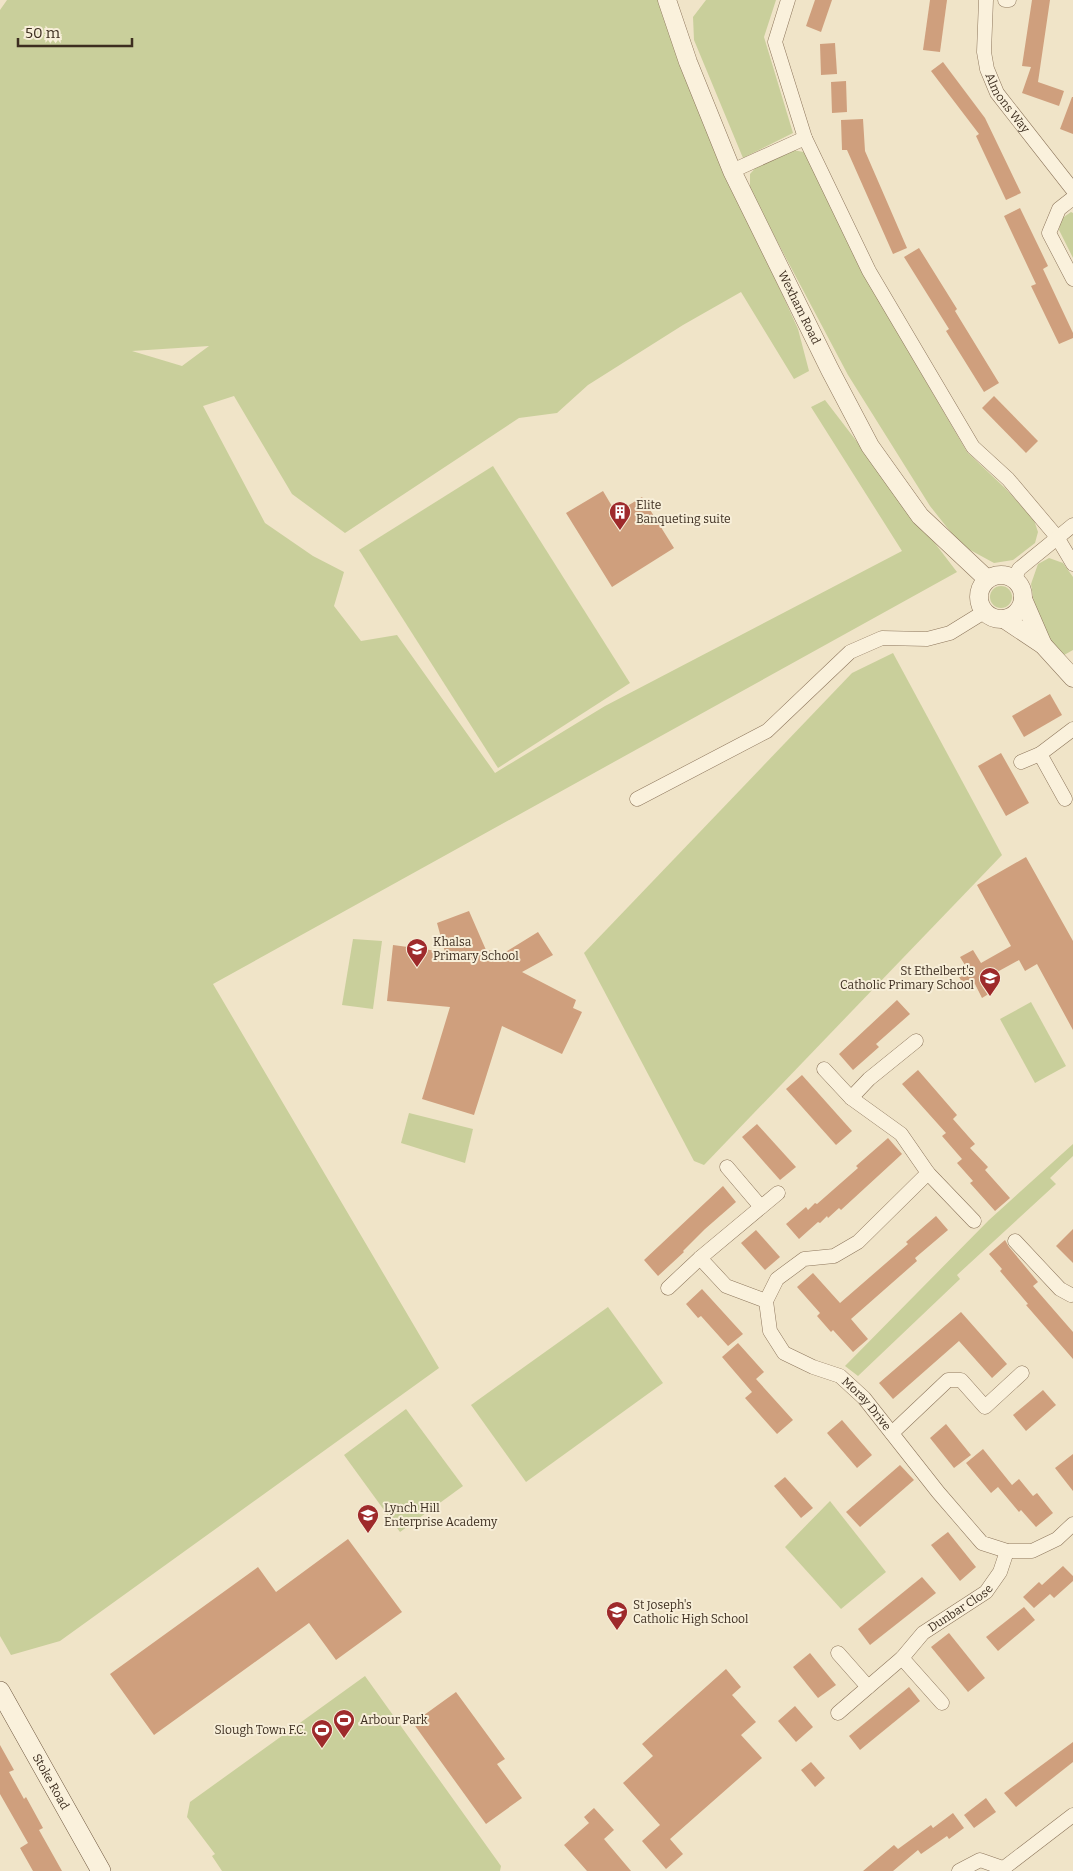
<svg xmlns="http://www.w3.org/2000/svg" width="1073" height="1871" font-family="Bitter,serif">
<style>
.green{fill:#c9cf9b;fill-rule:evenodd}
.building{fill:#cf9f7d}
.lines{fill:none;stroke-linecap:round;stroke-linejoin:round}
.minor-casing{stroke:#8d765c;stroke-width:15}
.tertiary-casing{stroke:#8d765c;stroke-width:19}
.secondary-casing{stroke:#6f573f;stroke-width:20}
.minor{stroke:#faf1dc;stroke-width:14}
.tertiary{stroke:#faf1dc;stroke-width:18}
.secondary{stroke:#faf1dc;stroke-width:19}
.labels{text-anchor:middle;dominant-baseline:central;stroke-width:4;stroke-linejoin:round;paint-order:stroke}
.street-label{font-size:12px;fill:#3d2e20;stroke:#f7eed8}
.poi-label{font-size:12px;fill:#3d2e20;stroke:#f7eed8;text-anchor:start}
</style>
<rect width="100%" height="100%" fill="#f0e4c8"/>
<!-- green -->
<g class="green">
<path d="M7,0H663L754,232L798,329L809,371L794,379L741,292L683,325L588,385L557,413L519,418L345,533L292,494L234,396L203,406L265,523L313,556L344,572L334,606L361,641L397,635L495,773L605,706L902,551L811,407L825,400L957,572L213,984L439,1368L60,1641L11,1655L0,1636V10ZM209,346L182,366L132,351Z"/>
<polygon points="706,0 776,0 764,37 793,133 743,158 694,40 693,17"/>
<polygon points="792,150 804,152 813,162 861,270 967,452 1006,489 1034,520 1038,532 1035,543 1013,560 994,563 961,545 930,506 848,375 750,190 750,174 759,164"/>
<polygon points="1071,212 1073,213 1073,258 1059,230 1061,219"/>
<polygon points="493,466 630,683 498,768 359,550"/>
<polygon points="1049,558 1063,563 1073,577 1073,650 1064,655 1047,636 1035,610 1031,584 1038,564"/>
<circle cx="1001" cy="597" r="11"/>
<polygon points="893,653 1002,855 704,1165 694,1161 584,953 852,673"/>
<polygon points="353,939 382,941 373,1009 342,1005"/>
<polygon points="1031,1002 1066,1066 1035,1083 1000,1019"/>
<polygon points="409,1113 473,1129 465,1163 401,1143"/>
<polygon points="1073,1144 1073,1156 1050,1178 1056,1184 957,1275 960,1279 858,1376 845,1366 989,1220"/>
<polygon points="608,1307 663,1383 526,1482 471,1405"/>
<polygon points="406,1409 463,1486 400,1532 344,1455"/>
<polygon points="830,1501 886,1572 841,1609 785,1547"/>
<polygon points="365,1676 501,1866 500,1871 222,1871 212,1856 215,1854 187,1817 190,1802"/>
</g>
<!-- building -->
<g class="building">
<polygon points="815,0 832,0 821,32 806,26"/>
<polygon points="930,0 947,0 940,52 923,50"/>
<polygon points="1032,0 1050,0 1038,82 1064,91 1059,106 1022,93 1031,67 1022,66"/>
<polygon points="835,43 837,74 821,75 820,44"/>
<polygon points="943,62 985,118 1021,193 1006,200 976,136 979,134 931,71"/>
<polygon points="846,81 847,112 832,113 831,82"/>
<polygon points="1072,97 1073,97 1073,134 1060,129"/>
<polygon points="863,119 865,151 907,248 893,254 847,150 842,150 841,120"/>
<polygon points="1020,208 1048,266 1043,269 1073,333 1073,338 1059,344 1031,286 1036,284 1004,216"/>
<polygon points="919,248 957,309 955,311 999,383 984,392 946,331 949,329 904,257"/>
<polygon points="994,396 1038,441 1026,453 982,408"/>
<polygon points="603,491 616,513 642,497 674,548 612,587 566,513"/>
<polygon points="1050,694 1062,715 1024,737 1012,716"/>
<polygon points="1001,753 1029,803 1006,816 978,766"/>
<polygon points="1026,857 1073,941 1073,1030 1037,964 1025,971 1019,960 988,977 995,990 982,998 975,984 966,989 958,975 968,970 960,957 973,950 981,963 1011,946 977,885"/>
<polygon points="469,911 486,950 504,953 538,932 553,955 522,972 576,1000 573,1008 582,1012 562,1054 502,1026 474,1115 422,1099 450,1007 387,1001 393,945 445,952 437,923"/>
<polygon points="897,1000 910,1014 876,1044 879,1047 853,1070 839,1054"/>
<polygon points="918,1070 957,1115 953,1119 975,1144 970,1148 988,1167 985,1170 1010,1198 995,1211 970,1183 973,1181 957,1163 962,1159 942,1136 946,1133 902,1084"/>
<polygon points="802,1075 852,1131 836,1145 786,1089"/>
<polygon points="757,1124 796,1167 780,1180 742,1137"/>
<polygon points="888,1138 902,1154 841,1210 839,1208 828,1218 827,1216 820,1223 818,1222 799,1239 786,1224 806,1207 808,1210 815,1203 817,1204 858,1168 856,1166"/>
<polygon points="723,1186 736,1202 705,1229 683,1251 684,1252 658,1276 644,1260"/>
<polygon points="936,1216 948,1230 915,1258 917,1261 851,1319 868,1339 853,1352 833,1330 831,1332 817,1316 820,1313 797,1287 813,1273 840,1303 908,1244 906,1242"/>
<polygon points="1073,1229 1073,1263 1056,1246"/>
<polygon points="756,1230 780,1257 765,1270 741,1243"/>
<polygon points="1005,1240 1009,1247 1038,1282 1033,1286 1073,1332 1073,1359 1026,1305 1028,1304 1000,1271 1002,1269 989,1254"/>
<polygon points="702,1289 743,1334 728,1346 701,1316 698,1318 686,1304"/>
<polygon points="961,1312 1007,1364 992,1378 959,1341 893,1399 879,1383"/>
<polygon points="738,1343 764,1372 756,1379 793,1420 777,1434 745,1398 752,1392 722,1357"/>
<polygon points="1043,1390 1056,1405 1026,1431 1013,1415"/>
<polygon points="842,1420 872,1455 857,1468 827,1433"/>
<polygon points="946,1424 971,1455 954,1468 930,1438"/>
<polygon points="983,1449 1012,1485 1019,1479 1033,1496 1037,1493 1053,1513 1036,1527 1021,1510 1019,1512 998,1487 991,1493 966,1463"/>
<polygon points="1073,1454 1073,1491 1055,1468"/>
<polygon points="900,1465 914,1480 860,1527 846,1512"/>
<polygon points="785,1477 813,1508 801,1518 774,1486"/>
<polygon points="948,1532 976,1567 960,1581 931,1545"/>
<polygon points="348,1539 402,1612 336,1660 309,1623 154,1735 110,1674 258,1567 276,1592"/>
<polygon points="1063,1566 1073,1576 1073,1581 1054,1598 1050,1594 1034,1608 1023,1597 1039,1582 1042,1585"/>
<polygon points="922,1577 936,1593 870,1645 858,1629"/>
<polygon points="1024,1607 1035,1620 998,1651 986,1637"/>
<polygon points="949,1633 985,1678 968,1692 931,1647"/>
<polygon points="810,1653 836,1685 818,1698 793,1667"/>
<polygon points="726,1669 741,1687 732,1695 756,1722 741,1735 762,1758 670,1839 683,1854 666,1869 642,1841 660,1825 623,1783 653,1756 642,1744"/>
<polygon points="909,1687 920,1701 860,1750 849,1736"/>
<polygon points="456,1692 505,1759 497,1764 522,1798 486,1824 413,1723"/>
<polygon points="795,1706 813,1727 796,1742 778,1721"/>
<polygon points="1073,1742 1073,1762 1016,1807 1004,1793"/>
<polygon points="0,1745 14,1770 9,1772 24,1799 26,1797 43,1828 39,1830 62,1871 33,1871 20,1848 28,1843 0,1794"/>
<polygon points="811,1762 825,1778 815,1787 801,1770"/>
<polygon points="986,1798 996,1812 974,1828 964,1815"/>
<polygon points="594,1808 614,1830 604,1839 631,1871 587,1871 564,1845 589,1823 584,1817"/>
<polygon points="953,1813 964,1828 949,1839 947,1836 921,1854 918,1850 893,1871 863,1871 894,1845 898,1849 931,1825 933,1828"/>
</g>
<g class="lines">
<!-- minor casing -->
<g class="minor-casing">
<g id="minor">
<polyline points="788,0 775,42 805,138 869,271 973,447 1008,479 1057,537 1073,564"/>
<path id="s1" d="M986,0L984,52L987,69L997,93L1073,190"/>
<polyline points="1005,0 1009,0"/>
<polyline points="732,171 805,138"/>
<polyline points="1073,198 1059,209 1049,233 1073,279"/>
<polyline points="1014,580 1019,569 1073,525"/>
<polyline points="1021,762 1040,754"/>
<polyline points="637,799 767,731 850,652 882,638 927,639 950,633 984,612"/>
<polyline points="1065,799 1040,754 1073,729"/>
<polyline points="824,1069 851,1098 901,1134 928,1173 974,1221"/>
<polyline points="851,1098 869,1079 916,1041"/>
<polyline points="727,1167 761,1207"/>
<path id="s2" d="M928,1173L858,1242L834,1256L804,1259L777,1279L766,1301L770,1331L784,1353L813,1367L840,1376L864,1398L938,1492L982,1543L1007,1551H1032L1057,1539L1073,1524"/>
<polyline points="1015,1241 1060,1289 1071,1295"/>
<polyline points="700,1258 726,1286 766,1301"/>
<polyline points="668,1288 700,1258 778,1193"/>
<polyline points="892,1433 948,1380 961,1380 985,1407 1022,1373"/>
<polyline points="838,1653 868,1687"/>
<polyline points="902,1658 942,1703"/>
<path id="s3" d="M838,1713L902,1658L923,1633L986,1592L1000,1572L1007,1551"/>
<polyline points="959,1871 980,1860 1003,1868"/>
<polyline points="1000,1871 1073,1815"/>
</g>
</g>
<!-- tertiary casing -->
<g class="tertiary-casing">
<g id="tertiary">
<path id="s4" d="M667,0L688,62L732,171L830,370L870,446L920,516L987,579"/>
<circle cx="1001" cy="597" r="22"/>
<polyline points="1023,599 1043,645"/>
<polyline points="1004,619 1043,645 1073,678"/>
</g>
</g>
<!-- secondary casing -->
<g class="secondary-casing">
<g id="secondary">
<path id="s5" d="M0,1691L101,1871"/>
</g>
</g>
<!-- minor -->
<use href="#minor" class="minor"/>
<!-- tertiary -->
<use href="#tertiary" class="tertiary"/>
<!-- secondary -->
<use href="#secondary" class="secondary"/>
</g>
<!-- icons -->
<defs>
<g id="building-pin" transform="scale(1.125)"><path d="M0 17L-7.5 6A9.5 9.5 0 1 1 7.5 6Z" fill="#9e2a2b" stroke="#f7eed8"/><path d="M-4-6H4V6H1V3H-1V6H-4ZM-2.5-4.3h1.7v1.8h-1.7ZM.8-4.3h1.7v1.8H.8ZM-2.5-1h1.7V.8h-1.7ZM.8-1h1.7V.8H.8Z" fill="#fff"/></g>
<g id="school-pin" transform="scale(1.125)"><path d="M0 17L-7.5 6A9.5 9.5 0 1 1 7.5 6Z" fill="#9e2a2b" stroke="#f7eed8"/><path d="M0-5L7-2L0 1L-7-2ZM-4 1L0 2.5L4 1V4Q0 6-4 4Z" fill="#fff"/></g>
<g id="stadium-pin" transform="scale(1.125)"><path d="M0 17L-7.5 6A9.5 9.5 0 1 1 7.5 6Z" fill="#9e2a2b" stroke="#f7eed8"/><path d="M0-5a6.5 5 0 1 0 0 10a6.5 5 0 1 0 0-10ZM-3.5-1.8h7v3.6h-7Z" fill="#fff"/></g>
</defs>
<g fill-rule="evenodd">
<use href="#building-pin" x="620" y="512"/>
<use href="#school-pin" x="417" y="949"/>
<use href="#school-pin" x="990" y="978"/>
<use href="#school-pin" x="368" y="1515"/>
<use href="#school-pin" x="617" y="1612"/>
<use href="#stadium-pin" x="344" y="1720"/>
<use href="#stadium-pin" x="322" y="1730"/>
</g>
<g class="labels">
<!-- street labels -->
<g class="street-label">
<text stroke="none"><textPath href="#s1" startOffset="109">Almons Way</textPath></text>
<text stroke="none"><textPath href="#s4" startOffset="335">Wexham Road</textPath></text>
<text stroke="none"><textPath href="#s2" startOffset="370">Moray Drive</textPath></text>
<text stroke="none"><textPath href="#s3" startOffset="162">Dunbar Close</textPath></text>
<text stroke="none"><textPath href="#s5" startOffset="104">Stoke Road</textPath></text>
</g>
<!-- poi labels -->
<g class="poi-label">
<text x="636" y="505">Elite<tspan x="636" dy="14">Banqueting suite</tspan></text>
<text x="433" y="942">Khalsa<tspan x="433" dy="14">Primary School</tspan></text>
<text x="974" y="971" text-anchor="end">St Ethelbert's<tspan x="974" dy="14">Catholic Primary School</tspan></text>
<text x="384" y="1508">Lynch Hill<tspan x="384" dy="14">Enterprise Academy</tspan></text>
<text x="633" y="1605">St Joseph's<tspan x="633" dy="14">Catholic High School</tspan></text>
<text x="360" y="1720">Arbour Park</text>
<text x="306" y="1730" text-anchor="end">Slough Town F.C.</text>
</g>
</g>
<!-- scale -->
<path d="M18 38v8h114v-8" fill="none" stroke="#3d2e20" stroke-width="2.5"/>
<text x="25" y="38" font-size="15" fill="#3d2e20" stroke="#f7eed8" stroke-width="4" paint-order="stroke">50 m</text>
</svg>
